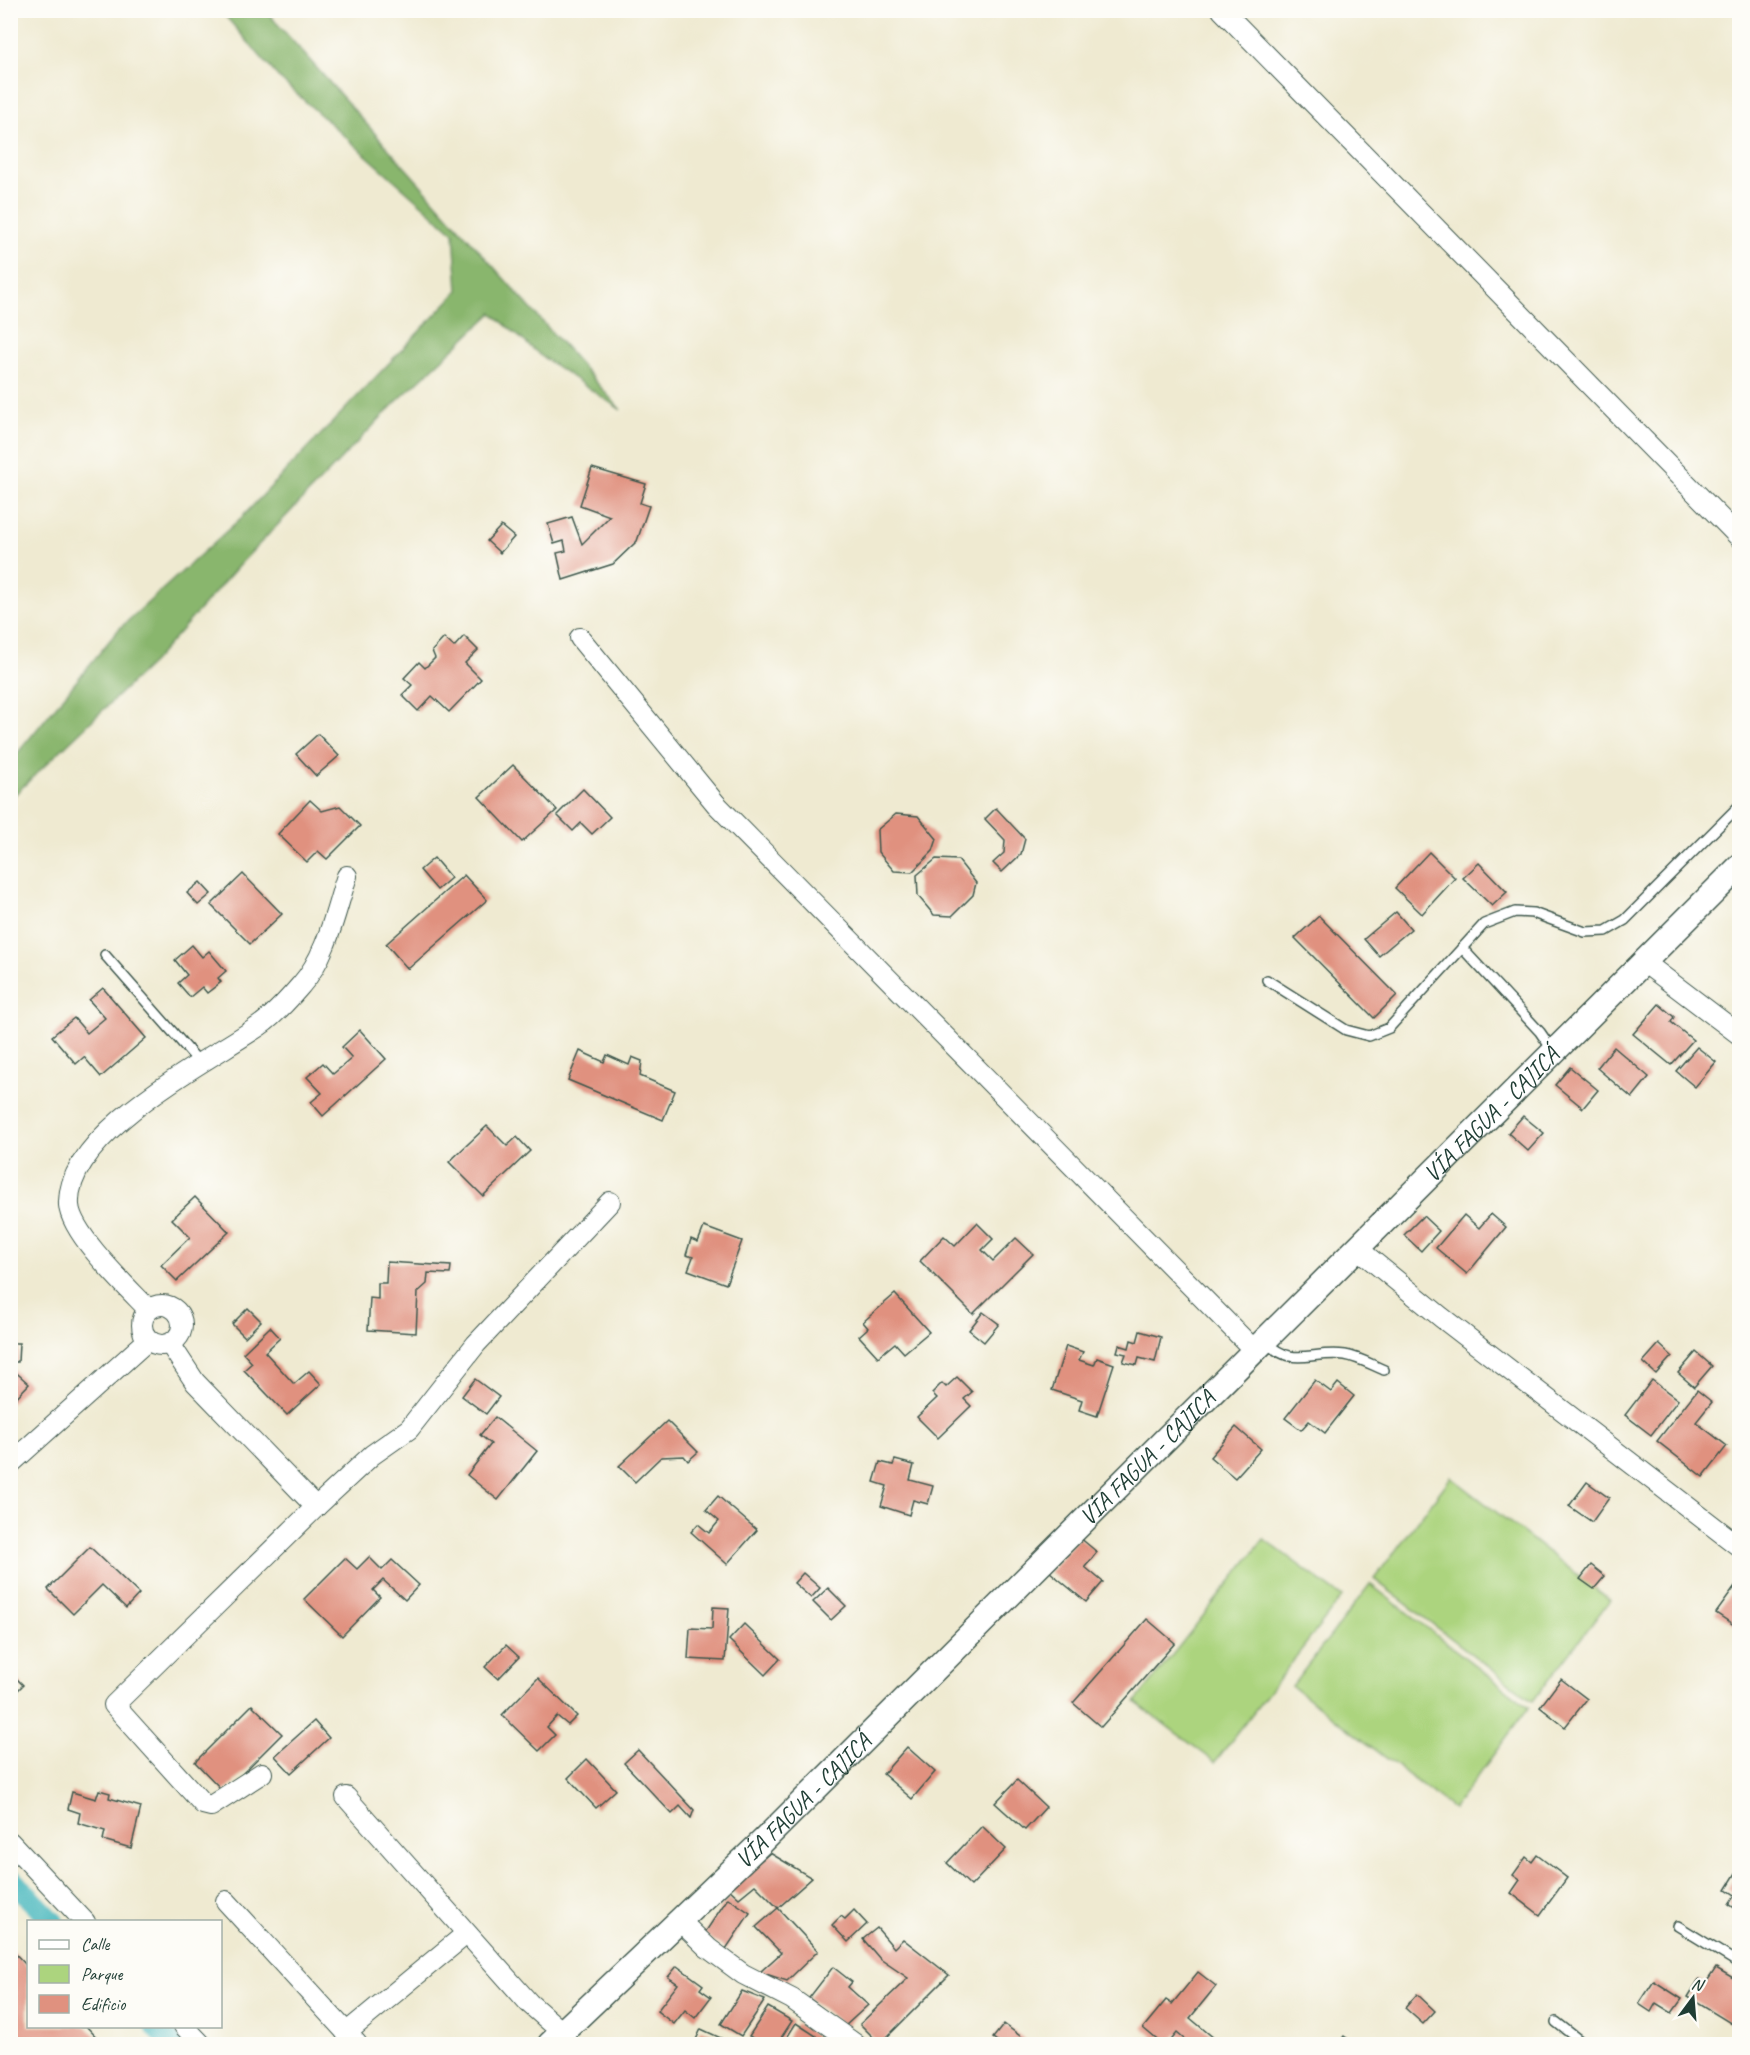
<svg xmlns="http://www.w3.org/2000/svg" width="1750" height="2055" font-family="Caveat,sans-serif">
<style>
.green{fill:#acd47e;stroke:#668859;stroke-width:1.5}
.forest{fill:#89b66d;stroke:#547a50;stroke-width:1.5}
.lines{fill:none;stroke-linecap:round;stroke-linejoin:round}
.canal{stroke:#48b8be;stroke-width:22}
.building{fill:#e0917f}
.service-casing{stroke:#3e574c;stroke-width:12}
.minor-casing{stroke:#3e574c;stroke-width:22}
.tertiary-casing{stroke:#3e574c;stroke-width:27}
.service{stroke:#fff;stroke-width:9}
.minor{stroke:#fff;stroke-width:20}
.tertiary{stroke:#fff;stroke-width:24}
.labels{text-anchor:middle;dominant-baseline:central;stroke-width:6;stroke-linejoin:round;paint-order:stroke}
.street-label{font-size:24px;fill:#1f3d34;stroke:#fdfcf7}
</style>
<rect width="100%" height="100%" fill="#fdfcf7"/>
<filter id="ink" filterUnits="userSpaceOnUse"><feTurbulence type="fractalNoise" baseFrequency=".0167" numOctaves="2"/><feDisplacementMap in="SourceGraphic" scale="12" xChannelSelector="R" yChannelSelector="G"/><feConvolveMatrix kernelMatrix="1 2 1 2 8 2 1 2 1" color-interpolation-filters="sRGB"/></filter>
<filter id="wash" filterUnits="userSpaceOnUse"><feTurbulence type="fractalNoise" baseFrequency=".008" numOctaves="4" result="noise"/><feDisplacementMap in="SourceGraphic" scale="24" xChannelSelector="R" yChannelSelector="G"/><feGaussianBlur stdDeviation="1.35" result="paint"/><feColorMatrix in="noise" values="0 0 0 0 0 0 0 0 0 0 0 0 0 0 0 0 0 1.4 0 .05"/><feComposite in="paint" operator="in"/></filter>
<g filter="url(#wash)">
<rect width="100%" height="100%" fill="#efead1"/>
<!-- green -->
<g class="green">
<polygon points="1451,1477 1610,1600 1533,1701 1374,1579"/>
<polygon points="1264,1539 1342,1597 1215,1762 1135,1702"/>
<polygon points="1370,1584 1529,1707 1453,1809 1292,1686"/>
</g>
<!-- forest -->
<polygon class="forest" points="221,11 266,11 621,410 541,356 492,313 395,403 241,563 153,662 11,798 11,761 119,629 242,517 458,291 454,233 280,79"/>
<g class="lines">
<!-- canal -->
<g class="canal">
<polyline points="10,1878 53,1922"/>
<polyline points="155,2026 172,2044"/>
</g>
</g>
<g id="blocks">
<!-- building -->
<g class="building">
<polygon points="592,468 646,484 640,503 649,506 637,541 613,564 563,580 557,553 566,551 564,541 554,544 548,524 572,517 582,544 610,516 580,505"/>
<polygon points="501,526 514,537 500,553 487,541"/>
<polygon points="464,636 478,650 465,663 481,679 449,712 432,696 418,711 402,695 412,685 404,678 419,662 425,668 435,658 432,651 444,638 454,647"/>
<polygon points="318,734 339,756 316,776 296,754"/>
<polygon points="513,765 557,810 522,842 479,797"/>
<polygon points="583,789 610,817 592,834 581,823 573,831 557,815"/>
<polygon points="310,800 322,811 340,806 360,826 327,859 318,851 307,862 278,834"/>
<polygon points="996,808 1025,839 1021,854 1002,872 993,863 1004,853 1005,840 985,819"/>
<polygon points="896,814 918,816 937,839 933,851 912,872 894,871 878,852 877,830"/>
<polygon points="1429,852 1455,878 1422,914 1395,888"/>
<polygon points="434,858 451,878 437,890 420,870"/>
<polygon points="936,859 958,860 976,883 973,895 952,916 934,915 918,896 917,875"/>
<polygon points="1479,863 1507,892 1492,906 1463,878"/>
<polygon points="243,874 282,914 250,944 211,905"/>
<polygon points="464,875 487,900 408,969 386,944"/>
<polygon points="200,882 211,894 198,905 187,893"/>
<polygon points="1396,912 1411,929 1379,956 1364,939"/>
<polygon points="1319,916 1397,995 1374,1018 1295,938"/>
<polygon points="192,945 202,957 209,951 226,971 218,978 221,982 207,993 202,987 190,997 178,983 187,975 175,960"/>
<polygon points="103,988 146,1038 101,1077 84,1057 76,1064 52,1036 74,1018 87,1033 105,1018 89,1000"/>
<polygon points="1659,1004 1674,1017 1671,1022 1693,1040 1671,1065 1633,1034"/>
<polygon points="360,1030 386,1059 323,1116 311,1102 322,1093 307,1077 323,1063 333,1074 352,1058 342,1047"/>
<polygon points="1614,1047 1649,1077 1632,1098 1597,1068"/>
<polygon points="1697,1047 1716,1062 1695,1087 1676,1071"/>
<polygon points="580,1051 604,1062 607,1055 629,1065 632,1057 642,1061 640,1076 675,1091 663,1120 568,1080"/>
<polygon points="1570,1067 1598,1090 1583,1108 1555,1085"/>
<polygon points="1523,1116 1544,1133 1528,1151 1508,1133"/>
<polygon points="487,1126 507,1146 517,1137 530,1151 483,1196 449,1162"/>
<polygon points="195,1197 229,1232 177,1281 161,1265 190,1237 172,1219"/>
<polygon points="1491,1214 1506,1227 1467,1274 1436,1248 1464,1215 1479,1228"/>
<polygon points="1423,1216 1439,1231 1421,1251 1404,1235"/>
<polygon points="977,1223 993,1239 982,1250 993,1261 1016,1238 1033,1254 973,1314 920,1261 944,1236 955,1246"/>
<polygon points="704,1227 742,1241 726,1284 688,1270 693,1257 686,1255 691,1239 698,1242"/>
<polygon points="387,1262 451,1266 450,1274 428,1273 427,1284 418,1292 416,1333 368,1330 370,1298 378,1299 378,1283 386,1283"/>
<polygon points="895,1294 929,1332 904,1353 895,1343 878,1357 859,1336 868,1328 863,1322"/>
<polygon points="248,1308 261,1321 245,1337 232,1324"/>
<polygon points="983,1312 999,1324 984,1342 969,1330"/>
<polygon points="270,1327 280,1338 265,1352 294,1384 309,1371 321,1384 287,1415 244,1370 252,1363 243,1353"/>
<polygon points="1140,1331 1161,1337 1155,1362 1139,1358 1137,1365 1123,1362 1126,1354 1117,1352 1119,1345 1129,1348 1131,1340 1137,1342"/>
<polygon points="10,1343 19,1343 18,1362 10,1362"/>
<polygon points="1659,1344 1672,1356 1656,1374 1643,1362"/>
<polygon points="1066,1346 1083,1352 1079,1360 1094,1365 1097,1358 1114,1364 1097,1416 1079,1410 1082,1400 1052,1390"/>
<polygon points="1696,1352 1712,1366 1694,1387 1678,1373"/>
<polygon points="10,1367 29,1384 10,1404"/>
<polygon points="957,1377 972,1392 964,1399 971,1406 938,1438 917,1417 937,1398 932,1393 942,1383 946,1387"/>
<polygon points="475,1379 499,1397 486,1414 462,1396"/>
<polygon points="1315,1380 1331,1392 1338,1383 1354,1396 1325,1433 1309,1421 1301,1430 1285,1418"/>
<polygon points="1652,1380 1678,1400 1651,1435 1625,1415"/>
<polygon points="1697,1390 1712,1402 1696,1422 1727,1446 1703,1477 1657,1441"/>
<polygon points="495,1417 537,1451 498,1500 467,1475 491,1444 480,1435"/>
<polygon points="667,1421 698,1452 688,1461 684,1456 661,1457 635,1482 619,1466"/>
<polygon points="1236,1427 1261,1449 1235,1478 1210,1457"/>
<polygon points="895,1460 914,1465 910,1480 933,1486 928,1504 913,1500 909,1515 881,1506 887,1486 874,1482 880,1462 893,1465"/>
<polygon points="1587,1482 1609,1498 1592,1522 1569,1506"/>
<polygon points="718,1496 757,1530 727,1564 691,1532 698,1524 709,1533 719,1521 706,1510"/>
<polygon points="1079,1537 1097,1552 1085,1567 1103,1582 1086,1602 1050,1572"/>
<polygon points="90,1547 139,1594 126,1608 102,1585 73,1614 48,1589"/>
<polygon points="369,1557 382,1570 392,1560 419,1585 405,1600 383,1580 373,1590 380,1597 342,1636 304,1599 345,1558 357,1569"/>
<polygon points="1591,1565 1605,1576 1594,1589 1580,1579"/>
<polygon points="803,1573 820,1588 811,1598 794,1583"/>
<polygon points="1740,1580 1740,1629 1716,1613"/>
<polygon points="828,1588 846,1606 831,1620 813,1602"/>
<polygon points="713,1607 729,1608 725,1661 688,1659 690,1628 712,1629"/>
<polygon points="1147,1619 1175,1643 1101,1727 1073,1703"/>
<polygon points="744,1624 780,1659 765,1675 729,1640"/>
<polygon points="506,1645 519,1657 498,1679 485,1667"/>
<polygon points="10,1672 23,1685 10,1698"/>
<polygon points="538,1678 577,1716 568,1725 557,1716 547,1727 555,1735 539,1751 502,1715"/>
<polygon points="1561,1679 1587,1699 1565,1727 1540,1707"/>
<polygon points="252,1705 282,1734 224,1792 195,1762"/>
<polygon points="314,1721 329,1738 291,1773 275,1756"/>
<polygon points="907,1747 935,1772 912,1799 883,1774"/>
<polygon points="638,1750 694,1810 691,1818 680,1806 672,1814 624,1763"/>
<polygon points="587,1759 616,1790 596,1808 568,1778"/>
<polygon points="1017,1780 1046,1807 1025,1830 995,1803"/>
<polygon points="99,1790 110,1793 109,1798 141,1807 131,1848 103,1840 105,1831 78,1823 80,1813 68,1809 72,1792 96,1799"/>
<polygon points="982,1826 1006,1849 971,1886 947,1863"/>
<polygon points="770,1853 812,1878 778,1908 818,1951 787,1981 760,1972 781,1953 756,1927 778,1908 755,1885 739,1898 728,1888"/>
<polygon points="1537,1855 1567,1878 1540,1915 1511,1893 1520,1880 1513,1875 1526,1857 1532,1862"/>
<polygon points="1736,1873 1740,1875 1740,1912 1729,1904 1735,1895 1726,1889"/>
<polygon points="728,1898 750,1913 726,1949 704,1934"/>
<polygon points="854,1910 867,1924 848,1942 832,1925 841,1916 845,1919"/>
<polygon points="877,1928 894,1948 903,1939 949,1975 880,2044 860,2024 908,1978 880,1959 863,1939"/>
<polygon points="10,1948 28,1967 28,2026 86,2026 103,2044 10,2044"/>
<polygon points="677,1966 703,1985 700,1989 711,1997 695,2018 685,2010 674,2024 657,2011 678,1984 668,1977"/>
<polygon points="833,1967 852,1982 848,1987 868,2005 845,2026 809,1998"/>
<polygon points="1716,1968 1740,1982 1740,2029 1688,1997 1699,1979 1706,1983"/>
<polygon points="1198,1972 1216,1986 1190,2018 1221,2044 1190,2044 1177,2033 1168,2044 1162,2044 1143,2028 1166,2000 1172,2004"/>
<polygon points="1654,1981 1682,1999 1672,2013 1656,2003 1651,2012 1639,2004"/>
<polygon points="742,1991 765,2000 741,2036 721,2024"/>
<polygon points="1417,1994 1435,2011 1423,2024 1405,2008"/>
<polygon points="768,2007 792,2021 777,2044 763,2044 749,2036"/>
<polygon points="796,2023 816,2036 811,2044 783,2044"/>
<polygon points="1004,2024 1031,2044 1002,2044 993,2038"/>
<polygon points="701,2029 723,2039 720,2044 694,2044"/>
<polygon points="1344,2036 1356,2044 1338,2044"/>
</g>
</g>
</g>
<g filter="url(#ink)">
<use href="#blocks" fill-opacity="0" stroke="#3e574c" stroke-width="1.5"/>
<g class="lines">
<!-- service casing -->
<g class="service-casing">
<g id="service">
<polyline points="1462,948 1540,1032 1553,1051"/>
<polyline points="105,955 199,1062"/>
<polyline points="1267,980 1346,1030 1369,1036 1389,1028 1484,924 1515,912 1533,913 1585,932 1606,931 1625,920 1740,805"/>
<path d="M1266,1342C1293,1369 1312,1350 1345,1355C1358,1357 1372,1365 1384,1370"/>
<polyline points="1678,1926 1740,1964"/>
<polyline points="1556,2022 1584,2044"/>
</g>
</g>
<!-- minor casing -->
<g class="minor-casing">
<g id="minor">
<polyline points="1222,10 1740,538"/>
<polyline points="580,638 716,804 1254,1350"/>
<polyline points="1645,963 1740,1035"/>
<polyline points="1358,1249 1441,1317 1740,1547"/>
<circle cx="162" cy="1325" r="20"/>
<path d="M148,1309C128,1288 71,1234 69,1205C65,1133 208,1061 259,1026C274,1016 289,999 301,985C327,956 335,912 347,876"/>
<polyline points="170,1344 195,1382 316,1507 114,1705 203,1804 211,1806 262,1773"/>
<polyline points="10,1464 148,1340"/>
<polyline points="316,1507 372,1455 409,1429 476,1344 610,1202"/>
<polyline points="346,1797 529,2003 562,2032"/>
<polyline points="10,1842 85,1922"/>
<polyline points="226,1901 357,2044"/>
<polyline points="680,1921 708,1948 743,1974 792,1999 855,2044"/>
<polyline points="184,2026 201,2044"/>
<polyline points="346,2033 466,1934"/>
</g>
</g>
<!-- tertiary casing -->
<g class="tertiary-casing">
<g id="tertiary">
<path id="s1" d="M550,2044L763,1841L1740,866"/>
</g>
</g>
<!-- service -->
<use href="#service" class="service"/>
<!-- minor -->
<use href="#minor" class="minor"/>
<!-- tertiary -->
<use href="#tertiary" class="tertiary"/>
</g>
</g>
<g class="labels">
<!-- street labels -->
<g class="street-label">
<text stroke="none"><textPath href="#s1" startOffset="1323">VÍA FAGUA - CAJICÁ</textPath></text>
<text stroke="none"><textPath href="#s1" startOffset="837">VÍA FAGUA - CAJICÁ</textPath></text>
<text stroke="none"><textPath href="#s1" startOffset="351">VÍA FAGUA - CAJICÁ</textPath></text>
</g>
</g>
<!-- margin -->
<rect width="1750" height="2055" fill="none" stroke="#fdfcf7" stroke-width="36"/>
<!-- legend -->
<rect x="27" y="1920" width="195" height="108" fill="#fdfcf7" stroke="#a4b0a9" stroke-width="1.5"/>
<rect x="39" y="1940" width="30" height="9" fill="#ffffff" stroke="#a4b0a9" stroke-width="1.5"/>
<text x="81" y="1950" font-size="18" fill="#1f3d34">Calle</text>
<rect x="39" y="1965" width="30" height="18" fill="#acd47e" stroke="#a4b0a9" stroke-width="1.5"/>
<text x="81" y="1980" font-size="18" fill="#1f3d34">Parque</text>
<rect x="39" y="1995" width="30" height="18" fill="#e0917f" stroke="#a4b0a9" stroke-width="1.5"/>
<text x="81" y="2010" font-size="18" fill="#1f3d34">Edificio</text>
<!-- north arrow -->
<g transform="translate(1693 1998) rotate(16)" stroke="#fdfcf7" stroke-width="4.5" paint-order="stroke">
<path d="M0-4.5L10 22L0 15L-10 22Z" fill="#1f3d34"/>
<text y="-9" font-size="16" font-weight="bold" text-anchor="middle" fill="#1f3d34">N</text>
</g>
</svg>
